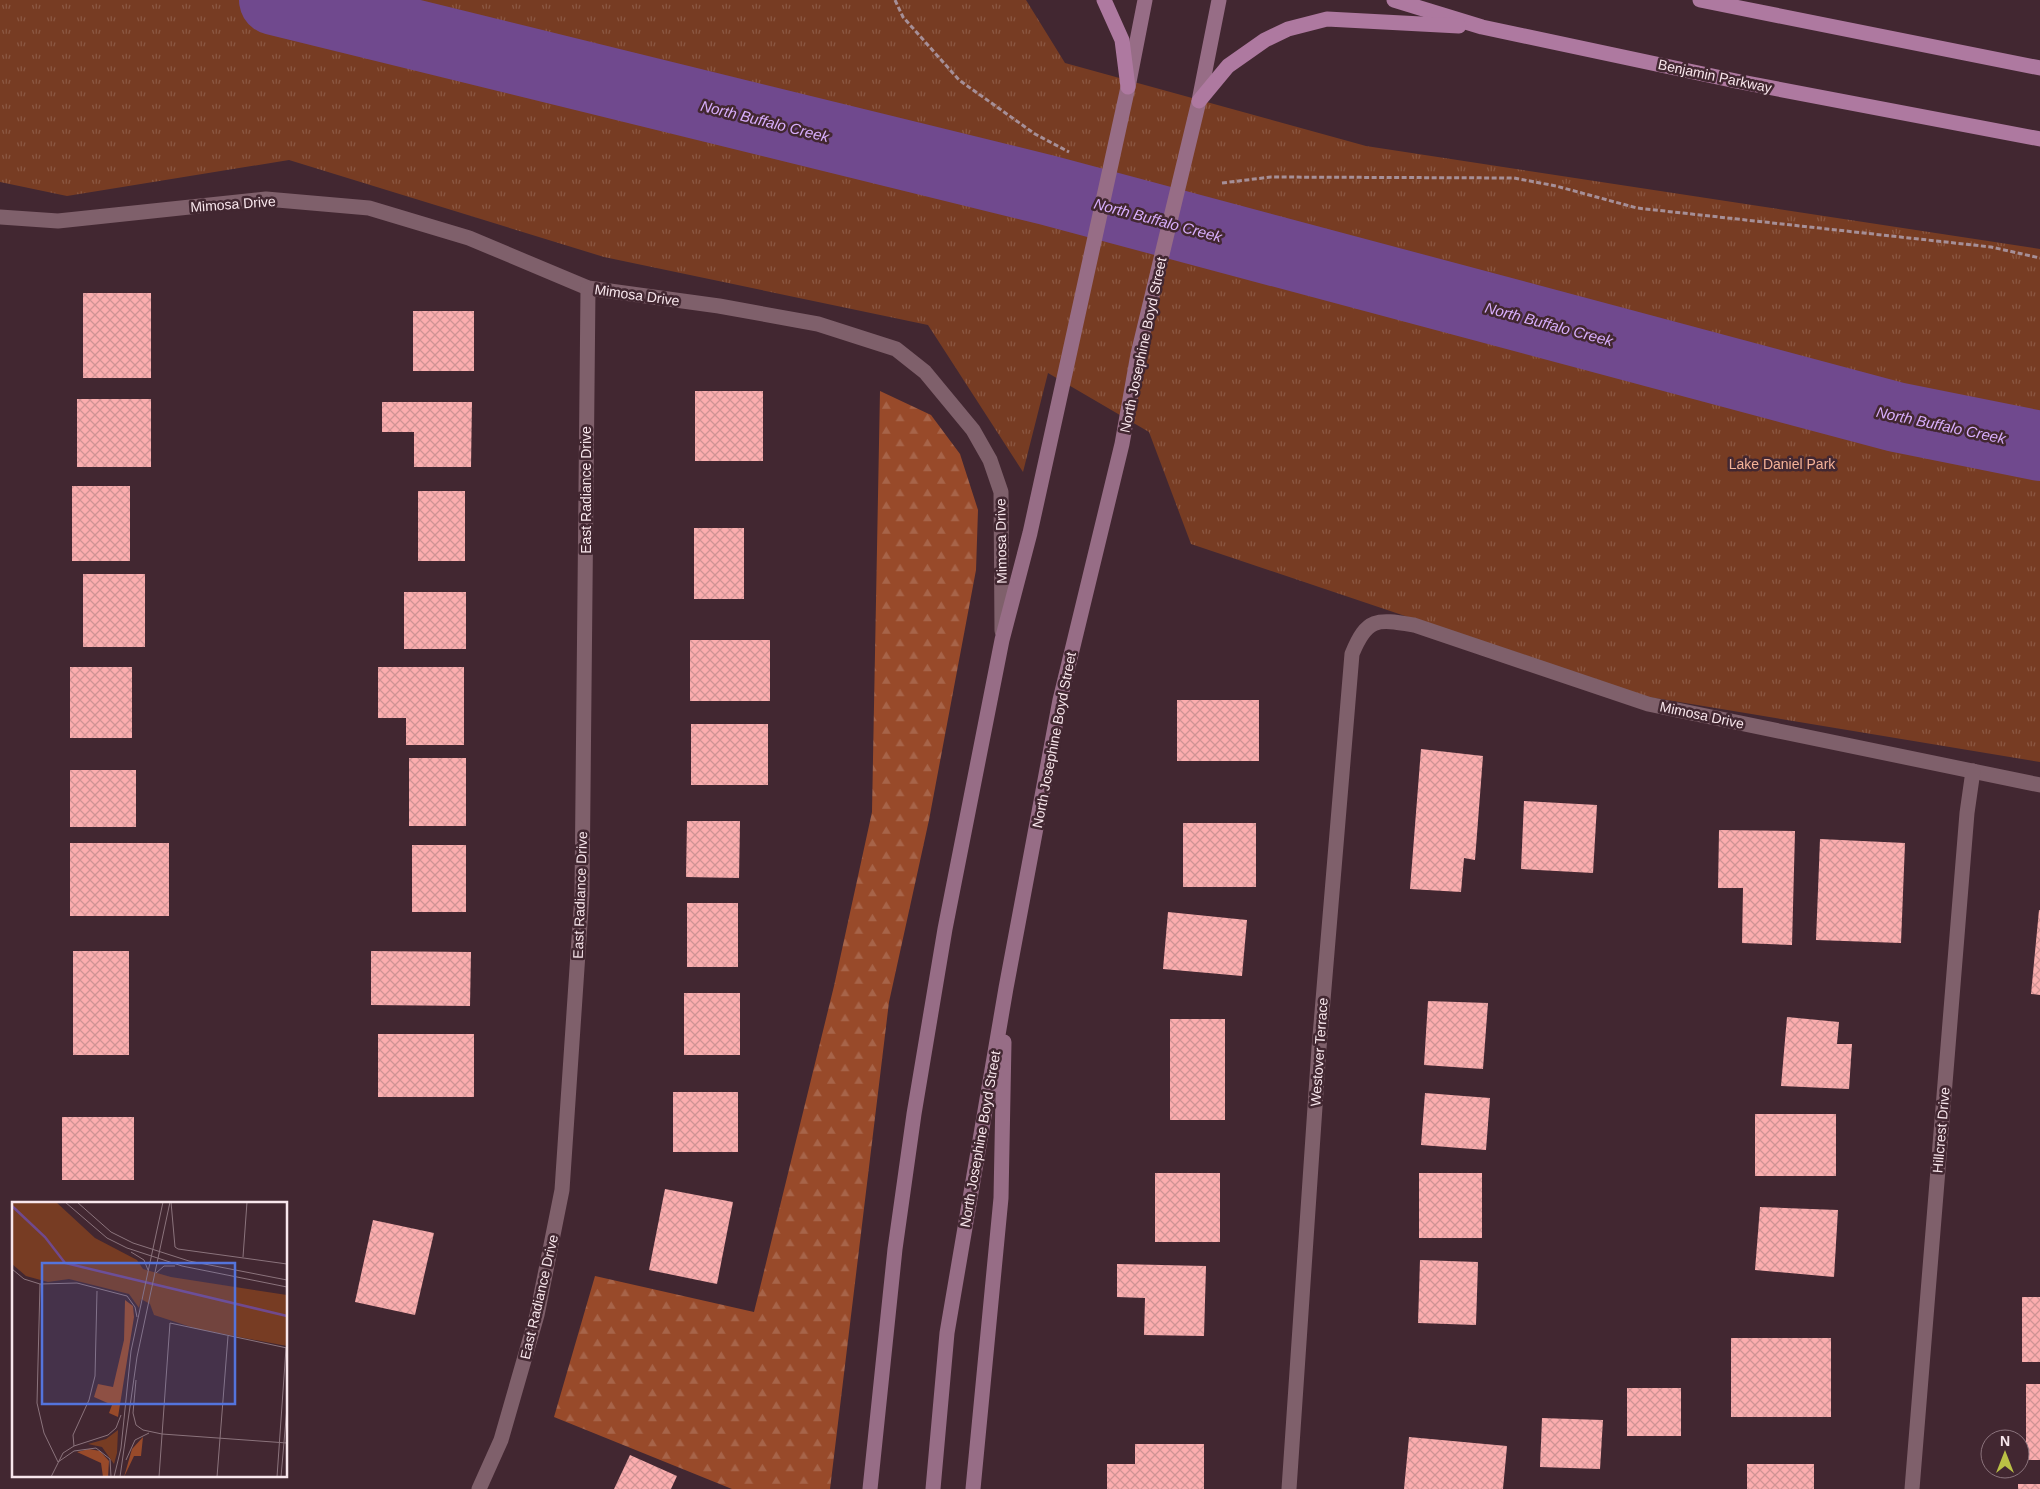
<svg xmlns="http://www.w3.org/2000/svg" width="2040" height="1489" font-family="Helvetica,sans-serif">
<style>
.grass{fill:url(#grass-tufts)}
.forest{fill:url(#forest-firs)}
.lines{fill:none;stroke-linecap:round;stroke-linejoin:round}
.river{stroke:#70498e;stroke-width:70}
.building{fill:url(#building-cross-hatch)}
.path{stroke:#a68f97;stroke-width:3;stroke-dasharray:5 2.5;stroke-linecap:butt}
.street{stroke:#7f606b;stroke-width:15}
.secondary{stroke:#976d86;stroke-width:15}
.primary{stroke:#ae79a0;stroke-width:15}
.labels{text-anchor:middle;dominant-baseline:central;stroke-width:5;stroke-linejoin:round;paint-order:stroke}
.street-label{font-size:14px;fill:#f8e6ec;stroke:#422731}
.park-label{font-size:14px;fill:#f5b298;stroke:#422731}
.water-label{font-size:15px;font-style:italic;fill:#d8aefc;stroke:#422731}
.inset-river{fill:none;stroke:#70498e;stroke-width:2.5}
.inset-road{fill:none;stroke:#8b737c;stroke-width:1}
.view{fill:#5474dd;fill-opacity:0.15;stroke:#5474dd;stroke-width:2.5}
.inset-edge{fill:none;stroke:#f8e6ec;stroke-width:2.5}
</style>
<defs>
<pattern id="grass-tufts" width="24" height="20" patternUnits="userSpaceOnUse" patternTransform="scale(1.25)"><rect width="24" height="20" fill="#773c23"/><path d="M3 7l-1-3M5 7V3M7 7l1-3M15 17l-1-3M17 17v-4M19 17l1-3" fill="none" stroke="#8b5843"/></pattern>
<pattern id="forest-firs" width="22" height="20" patternUnits="userSpaceOnUse" patternTransform="scale(1.25)"><rect width="22" height="20" fill="#984a2a"/><path d="M5 1l3.5 6h-7zM16 11l3.5 6h-7z" fill="#a76449"/></pattern>
<pattern id="building-cross-hatch" width="8" height="8" patternUnits="userSpaceOnUse" patternTransform="scale(1.25)"><rect width="8" height="8" fill="#fbadae"/><path d="M0 0l8 8M0 8l8-8" fill="none" stroke="#cf9394"/></pattern>
</defs>
<rect width="100%" height="100%" fill="#422731"/>
<!-- grass -->
<polygon class="grass" points="0,0 1026,0 1065,63 1366,146 2040,249 2040,762 1643,696 1191,544 1149,432 1048,373 1023,472 928,325 604,257 289,160 67,196 0,182"/>
<!-- forest -->
<polygon class="forest" points="880,391 931,415 960,454 978,510 976,570 929,820 889,1002 830,1489 732,1489 554,1417 595,1276 754,1312 834,986 872,812"/>
<g class="lines">
<!-- river -->
<polyline class="river" points="274,0 1047,190 1896,417 2040,446"/>
</g>
<!-- building -->
<g class="building">
<rect x="83" y="293" width="68" height="85"/>
<rect x="413" y="311" width="61" height="60"/>
<rect x="695" y="391" width="68" height="70"/>
<rect x="77" y="399" width="74" height="68"/>
<polygon points="382,402 472,402 471,467 414,467 414,432 382,432"/>
<rect x="72" y="486" width="58" height="75"/>
<rect x="418" y="491" width="47" height="70"/>
<rect x="694" y="528" width="50" height="71"/>
<rect x="83" y="574" width="62" height="73"/>
<rect x="404" y="592" width="62" height="57"/>
<rect x="690" y="640" width="80" height="61"/>
<rect x="70" y="667" width="62" height="71"/>
<polygon points="378,667 464,667 464,745 406,745 406,718 378,718"/>
<rect x="1177" y="700" width="82" height="61"/>
<rect x="691" y="724" width="77" height="61"/>
<polygon points="1421,749 1483,756 1475,860 1464,858 1461,892 1410,889"/>
<rect x="409" y="758" width="57" height="68"/>
<rect x="70" y="770" width="66" height="57"/>
<polygon points="1524,801 1597,805 1593,873 1521,869"/>
<polygon points="687,821 740,821 739,878 686,877"/>
<rect x="1183" y="823" width="73" height="64"/>
<polygon points="1719,830 1795,831 1792,945 1742,943 1743,888 1718,888"/>
<polygon points="1820,839 1905,843 1901,943 1816,940"/>
<rect x="70" y="843" width="99" height="73"/>
<rect x="412" y="845" width="54" height="67"/>
<rect x="687" y="903" width="51" height="64"/>
<polygon points="2039,910 2040,910 2040,995 2031,994"/>
<polygon points="1168,912 1247,920 1242,976 1163,969"/>
<rect x="73" y="951" width="56" height="104"/>
<polygon points="371,951 471,952 470,1006 371,1005"/>
<rect x="684" y="993" width="56" height="62"/>
<polygon points="1428,1001 1488,1003 1483,1069 1424,1065"/>
<polygon points="1787,1017 1839,1022 1837,1044 1852,1044 1849,1089 1781,1086"/>
<rect x="1170" y="1019" width="55" height="101"/>
<rect x="378" y="1034" width="96" height="63"/>
<rect x="673" y="1092" width="65" height="60"/>
<polygon points="1425,1093 1490,1098 1486,1150 1421,1145"/>
<rect x="1755" y="1114" width="81" height="62"/>
<rect x="62" y="1117" width="72" height="63"/>
<rect x="1155" y="1173" width="65" height="69"/>
<rect x="1419" y="1173" width="63" height="65"/>
<polygon points="665,1189 733,1202 717,1284 649,1270"/>
<polygon points="1760,1207 1838,1210 1834,1277 1755,1270"/>
<polygon points="373,1220 434,1233 415,1315 355,1302"/>
<polygon points="1420,1260 1478,1262 1476,1325 1418,1323"/>
<polygon points="1117,1264 1206,1266 1204,1336 1144,1335 1145,1298 1117,1297"/>
<rect x="2022" y="1297" width="18" height="65"/>
<rect x="1731" y="1338" width="100" height="79"/>
<rect x="2026" y="1384" width="14" height="76"/>
<rect x="1627" y="1388" width="54" height="48"/>
<polygon points="1542,1418 1603,1420 1600,1469 1540,1467"/>
<polygon points="1409,1437 1507,1446 1503,1489 1404,1489"/>
<polygon points="1135,1444 1204,1444 1204,1489 1107,1489 1107,1464 1135,1464"/>
<polygon points="630,1455 677,1476 671,1489 614,1489"/>
<rect x="1747" y="1464" width="67" height="25"/>
<rect x="2018" y="1484" width="22" height="5"/>
</g>
<g class="lines">
<!-- path -->
<g class="path">
<polyline points="895,0 903,17 959,80 1035,134 1069,152"/>
<polyline points="1222,183 1271,177 1514,178 1556,186 1637,208 1991,247 2040,258"/>
</g>
<!-- street -->
<g class="street">
<polyline points="0,217 58,221 266,199 369,208 469,238 588,288 719,306 818,324 896,349 925,372 973,430 990,460 1001,492 1002,631"/>
<polyline points="479,1489 501,1440 537,1315 562,1190 582,894 588,288"/>
<path d="M1289,1489L1319,1048L1352,654C1367,617 1377,619 1414,625L1648,704L2040,785"/>
<polyline points="1912,1489 1967,813 1973,771"/>
</g>
<!-- secondary -->
<g class="secondary">
<polyline points="870,1489 895,1249 914,1114 945,929 1002,640 1030,533 1128,87 1145,0"/>
<polyline points="933,1489 947,1333 1006,988 1060,700 1122,444 1138,354 1199,101 1219,0"/>
<polyline points="973,1489 1001,1198 1004,1042"/>
</g>
<!-- primary -->
<g class="primary">
<polyline points="1104,0 1122,40 1128,87"/>
<polyline points="1394,0 1482,27 1736,81 2040,139"/>
<polyline points="1700,0 2040,68"/>
<polyline points="1199,101 1228,66 1265,40 1288,29 1327,19 1459,26"/>
</g>
</g>
<g class="labels">
<!-- street labels -->
<g class="street-label">
<text transform="translate(1715 76) rotate(12)">Benjamin Parkway</text>
<text transform="translate(233 204) rotate(-4)">Mimosa Drive</text>
<text transform="translate(637 295) rotate(8)">Mimosa Drive</text>
<text transform="translate(1143 345) rotate(-78)">North Josephine Boyd Street</text>
<text transform="translate(586 490) rotate(-90)">East Radiance Drive</text>
<text transform="translate(1001 541) rotate(-91)">Mimosa Drive</text>
<text transform="translate(1702 715) rotate(12)">Mimosa Drive</text>
<text transform="translate(1054 740) rotate(-79)">North Josephine Boyd Street</text>
<text transform="translate(580 895) rotate(-88)">East Radiance Drive</text>
<text transform="translate(1319 1052) rotate(-86)">Westover Terrace</text>
<text transform="translate(1941 1130) rotate(-85)">Hillcrest Drive</text>
<text transform="translate(980 1139) rotate(-80)">North Josephine Boyd Street</text>
<text transform="translate(539 1297) rotate(-77)">East Radiance Drive</text>
</g>
<!-- park labels -->
<g class="park-label">
<text x="1782" y="464">Lake Daniel Park</text>
</g>
<!-- water labels -->
<g class="water-label">
<text transform="translate(765 121) rotate(14)">North Buffalo Creek</text>
<text transform="translate(1158 220) rotate(15)">North Buffalo Creek</text>
<text transform="translate(1549 324) rotate(15)">North Buffalo Creek</text>
<text transform="translate(1941 425) rotate(12)">North Buffalo Creek</text>
</g>
</g>
<!-- overview -->
<g transform="translate(12 1202)">
<rect width="275" height="275" fill="#422731"/>
<path d="M0,0H44L83,36L125,58L131,67L159,75L275,93V144L185,127L142,113L138,102L129,97L127,106L117,92L57,77L36,80L14,74L0,62ZM106,228L105,251L102,262L90,245L76,242L94,237Z" fill="#773c23"/>
<path d="M113,98L121,104L122,115L106,215L97,211L100,203L82,195L86,182L101,185L112,138ZM131,235L129,254H122L112,275L120,247ZM77,247L88,249L97,259L96,275H91L89,261L65,250Z" fill="#984a2a"/>
<path class="inset-river" d="M0,4L33,35L53,61L275,114"/>
<path class="inset-road" d="M53,0L95,36L115,46L170,64L275,85M65,0L99,30L121,41L177,59L275,78M159,0L163,45L166,47L275,62M119,50L132,58L136,68M231,55L235,0M0,67L12,77L28,82L65,81L115,94L123,105L125,115M144,71L152,64H163M28,82L25,201L32,231L46,260M124,178L121,211L124,223L131,228L150,232M150,232L275,241M62,244L61,233L77,198L83,174L85,89M114,258L123,238L137,231M46,260L62,249L84,246L98,257L99,275M39,275L51,251L62,244L96,233L104,226L109,213M102,275L109,246L119,149L151,0M108,275L125,155L158,0M147,275L158,121L275,146M205,275L216,134M265,275L274,146M269,275L275,205"/>
<path class="view" d="M30,61H223V202H30Z"/>
<rect width="275" height="275" class="inset-edge"/>
</g>
<!-- north arrow -->
<g transform="translate(2005 1454)"><circle r="24" fill="#422731" stroke="#8b737c"/>
<path d="M0-4L9 19L0 12L-9 19Z" fill="#bac045"/>
<text y="-8" font-size="14" font-weight="bold" text-anchor="middle" fill="#f8e6ec">N</text>
</g>
</svg>
